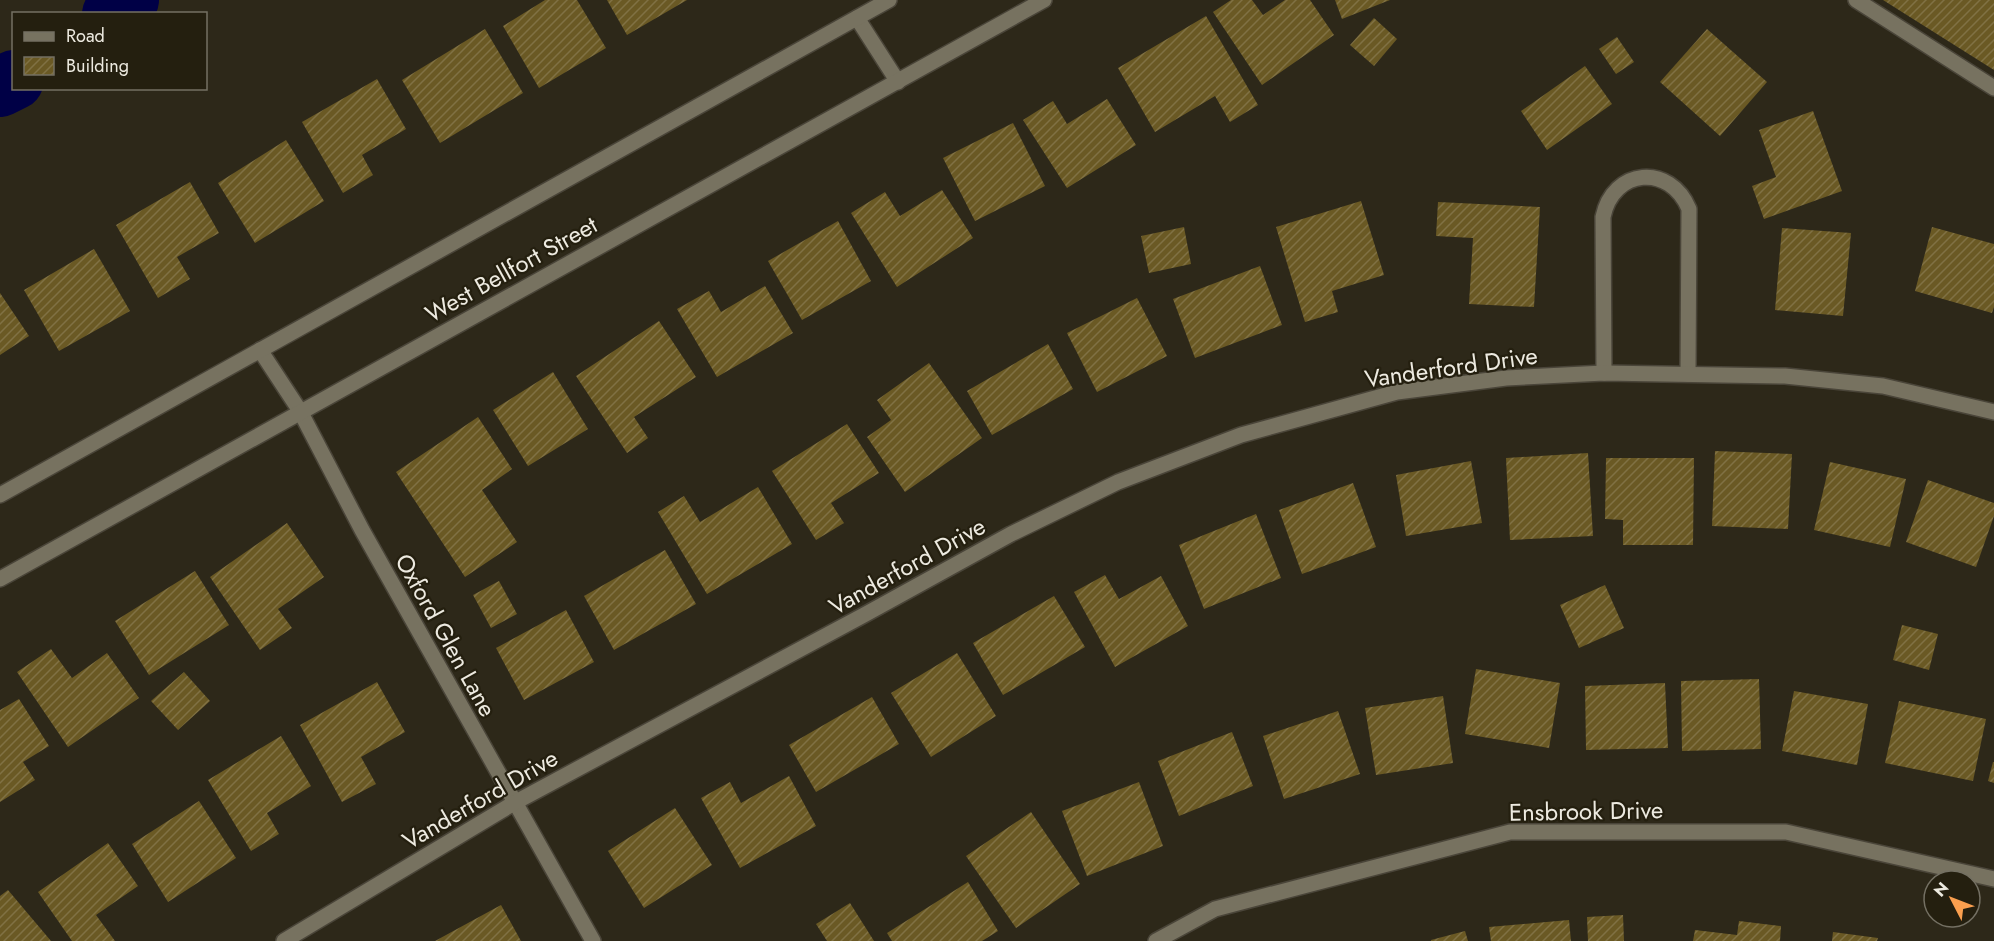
<svg xmlns="http://www.w3.org/2000/svg" width="1994" height="941" font-family="Jost,sans-serif">
<style>
.lines{fill:none;stroke-linecap:round;stroke-linejoin:round}
.river{stroke:#000046;stroke-width:60}
.building{fill:url(#building-hatch)}
.service-casing{stroke:#4a4539;stroke-width:18}
.minor-casing{stroke:#4a4539;stroke-width:18}
.secondary-casing{stroke:#4a4539;stroke-width:18}
.service{stroke:#777260;stroke-width:15}
.minor{stroke:#777260;stroke-width:15}
.secondary{stroke:#777260;stroke-width:15}
.labels{text-anchor:middle;dominant-baseline:central;stroke-width:4.5;stroke-linejoin:round;paint-order:stroke}
.street-label{font-size:24px;fill:#edeae0;stroke:#241f0f}
</style>
<defs>
<pattern id="building-hatch" width="6" height="6" patternUnits="userSpaceOnUse" patternTransform="scale(1.5)"><rect width="6" height="6" fill="#6a5924"/><path d="M-1 1l2-2M0 6l6-6M5 7l2-2" fill="none" stroke="#807144"/></pattern>
</defs>
<rect width="100%" height="100%" fill="#2d2819"/>
<g class="lines">
<!-- river -->
<g class="river">
<polyline points="112,14 129,0"/>
<polyline points="0,87 14,80"/>
</g>
</g>
<!-- building -->
<g class="building">
<polygon points="545,0 577,0 606,48 539,88 503,26"/>
<polygon points="607,0 687,0 627,35"/>
<polygon points="1231,0 1252,0 1263,15 1285,0 1310,0 1334,35 1262,85 1213,12"/>
<polygon points="1335,0 1390,0 1342,19"/>
<polygon points="1883,0 1994,0 1994,70"/>
<polygon points="1206,16 1258,105 1230,122 1215,96 1155,132 1118,68"/>
<polygon points="1374,18 1397,39 1374,66 1350,45"/>
<polygon points="485,29 523,93 440,143 402,80"/>
<polygon points="1707,29 1767,82 1720,136 1660,82"/>
<polygon points="1617,37 1634,62 1616,74 1599,49"/>
<polygon points="1585,66 1612,104 1547,150 1521,111"/>
<polygon points="377,79 406,129 362,155 373,175 343,193 302,122"/>
<polygon points="1107,99 1136,145 1067,188 1023,120 1053,101 1067,124"/>
<polygon points="1813,111 1842,191 1764,219 1752,186 1776,177 1759,130"/>
<polygon points="1013,123 1045,186 975,221 943,158"/>
<polygon points="286,140 324,201 255,243 218,183"/>
<polygon points="190,182 219,233 177,257 190,279 158,298 116,225"/>
<polygon points="942,190 973,238 897,287 851,213 885,192 900,216"/>
<polygon points="1361,201 1384,275 1332,291 1338,312 1305,322 1276,227"/>
<polygon points="1438,202 1540,207 1534,307 1469,304 1473,238 1436,236"/>
<polygon points="838,221 871,281 802,320 768,261"/>
<polygon points="1184,227 1191,264 1149,273 1141,236"/>
<polygon points="1932,227 1994,244 1994,307 1992,313 1915,291"/>
<polygon points="1782,228 1851,233 1843,316 1775,310"/>
<polygon points="94,249 130,311 59,351 24,290"/>
<polygon points="1260,266 1282,325 1195,358 1173,299"/>
<polygon points="765,286 793,333 717,377 677,309 709,291 721,312"/>
<polygon points="0,293 29,336 0,355"/>
<polygon points="1137,298 1167,356 1097,392 1067,333"/>
<polygon points="659,321 696,377 634,417 648,438 627,453 576,376"/>
<polygon points="1048,344 1073,389 992,435 967,391"/>
<polygon points="929,363 982,438 905,492 867,437 891,420 877,400"/>
<polygon points="553,372 588,429 528,466 493,410"/>
<polygon points="478,417 512,469 482,490 517,542 465,577 396,472"/>
<polygon points="847,424 879,473 831,503 844,523 816,540 772,471"/>
<polygon points="1715,451 1792,454 1788,529 1712,526"/>
<polygon points="1588,453 1593,536 1510,540 1506,458"/>
<polygon points="1606,458 1694,458 1693,545 1623,545 1623,520 1605,519"/>
<polygon points="1471,461 1482,523 1406,536 1396,475"/>
<polygon points="1830,462 1906,479 1890,547 1814,530"/>
<polygon points="1928,480 1994,503 1994,516 1976,567 1906,542"/>
<polygon points="1353,483 1376,547 1302,574 1279,510"/>
<polygon points="758,487 792,544 707,594 658,512 684,496 700,522"/>
<polygon points="1256,514 1281,578 1204,609 1179,545"/>
<polygon points="287,523 324,577 278,609 292,628 260,650 210,577"/>
<polygon points="665,550 696,604 614,650 584,596"/>
<polygon points="195,571 229,625 149,675 115,621"/>
<polygon points="1105,575 1119,599 1161,576 1188,626 1115,667 1074,592"/>
<polygon points="499,581 517,614 491,628 473,595"/>
<polygon points="1605,585 1624,628 1579,648 1560,605"/>
<polygon points="1054,596 1085,647 1003,695 973,643"/>
<polygon points="566,610 594,662 524,700 496,648"/>
<polygon points="1902,625 1938,634 1929,670 1893,660"/>
<polygon points="51,649 72,678 107,653 139,698 68,747 17,672"/>
<polygon points="957,653 996,716 931,757 891,693"/>
<polygon points="1476,669 1560,683 1549,748 1465,734"/>
<polygon points="184,672 210,701 178,730 151,701"/>
<polygon points="1759,679 1761,749 1682,751 1681,681"/>
<polygon points="377,682 405,732 361,757 376,784 342,802 300,725"/>
<polygon points="1665,683 1668,748 1586,750 1585,686"/>
<polygon points="1794,691 1868,704 1857,765 1782,751"/>
<polygon points="1443,696 1453,763 1376,775 1365,708"/>
<polygon points="872,697 899,744 816,792 789,745"/>
<polygon points="19,699 49,746 23,762 35,780 0,802 0,710"/>
<polygon points="1899,701 1986,719 1973,781 1885,763"/>
<polygon points="1338,711 1360,774 1284,799 1263,736"/>
<polygon points="1232,732 1253,786 1179,816 1158,761"/>
<polygon points="281,736 311,786 267,813 279,834 251,851 208,780"/>
<polygon points="1993,762 1994,762 1994,783 1988,781"/>
<polygon points="789,776 816,826 740,868 701,798 730,782 741,803"/>
<polygon points="1139,782 1163,846 1087,876 1062,811"/>
<polygon points="199,801 236,858 168,902 132,844"/>
<polygon points="675,808 712,865 644,908 608,851"/>
<polygon points="1031,812 1080,884 1016,928 966,856"/>
<polygon points="108,843 138,886 96,915 115,941 72,941 38,892"/>
<polygon points="968,882 998,931 982,941 892,941 887,933"/>
<polygon points="8,890 51,941 0,941 0,896"/>
<polygon points="850,903 874,941 827,941 816,924"/>
<polygon points="501,905 521,941 435,941"/>
<polygon points="1623,915 1624,941 1588,941 1587,917"/>
<polygon points="1569,920 1571,941 1491,941 1489,927"/>
<polygon points="1739,921 1781,926 1780,941 1693,941 1695,930 1737,935"/>
<polygon points="1465,931 1468,941 1431,941 1431,940"/>
<polygon points="1833,932 1878,938 1877,941 1832,941"/>
</g>
<g class="lines">
<!-- service casing -->
<g class="service-casing">
<polyline id="service" points="1856,0 1994,88"/>
</g>
<!-- minor casing -->
<g class="minor-casing">
<g id="minor">
<polyline points="260,350 300,411 362,530 593,941"/>
<path d="M1604,373L1603,217C1613,168 1670,163 1689,209L1688,374"/>
<polyline points="284,941 514,803 864,615 1011,534 1118,482 1241,435 1397,392 1506,378 1604,373 1785,376 1883,386 1994,412"/>
<polyline points="1156,941 1215,909 1510,832 1786,832 1994,879"/>
</g>
</g>
<!-- secondary casing -->
<g class="secondary-casing">
<g id="secondary">
<polyline points="857,18 898,82"/>
<polyline points="0,495 889,0"/>
<path d="M0,579C347,384 697,195 1044,0"/>
</g>
</g>
<!-- service -->
<use href="#service" class="service"/>
<!-- minor -->
<use href="#minor" class="minor"/>
<!-- secondary -->
<use href="#secondary" class="secondary"/>
</g>
<g class="labels">
<!-- street labels -->
<g class="street-label">
<text transform="translate(511 269) rotate(-29)">West Bellfort Street</text>
<text transform="translate(1451 367) rotate(-8)">Vanderford Drive</text>
<text transform="translate(907 566) rotate(-29)">Vanderford Drive</text>
<text transform="translate(446 635) rotate(61)">Oxford Glen Lane</text>
<text transform="translate(480 799) rotate(-30)">Vanderford Drive</text>
<text transform="translate(1586 811) rotate(-1)">Ensbrook Drive</text>
</g>
</g>
<!-- legend -->
<rect x="12" y="12" width="195" height="78" fill="#241f0f" stroke="#747063" stroke-width="1.5"/>
<rect x="24" y="32" width="30" height="9" fill="#777260" stroke="#747063" stroke-width="1.5"/>
<text x="66" y="42" font-size="18" fill="#edeae0">Road</text>
<rect x="24" y="57" width="30" height="18" fill="url(#building-hatch)" stroke="#747063" stroke-width="1.5"/>
<text x="66" y="72" font-size="18" fill="#edeae0">Building</text>
<!-- north arrow -->
<g transform="translate(1952 899) rotate(312)"><circle r="28" fill="#241f0f" stroke="#747063" stroke-width="1.5"/>
<path d="M0-4.5L10 22L0 15L-10 22Z" fill="#fa9f4f"/>
<text y="-9" font-size="16" font-weight="bold" text-anchor="middle" fill="#edeae0">N</text>
</g>
</svg>
